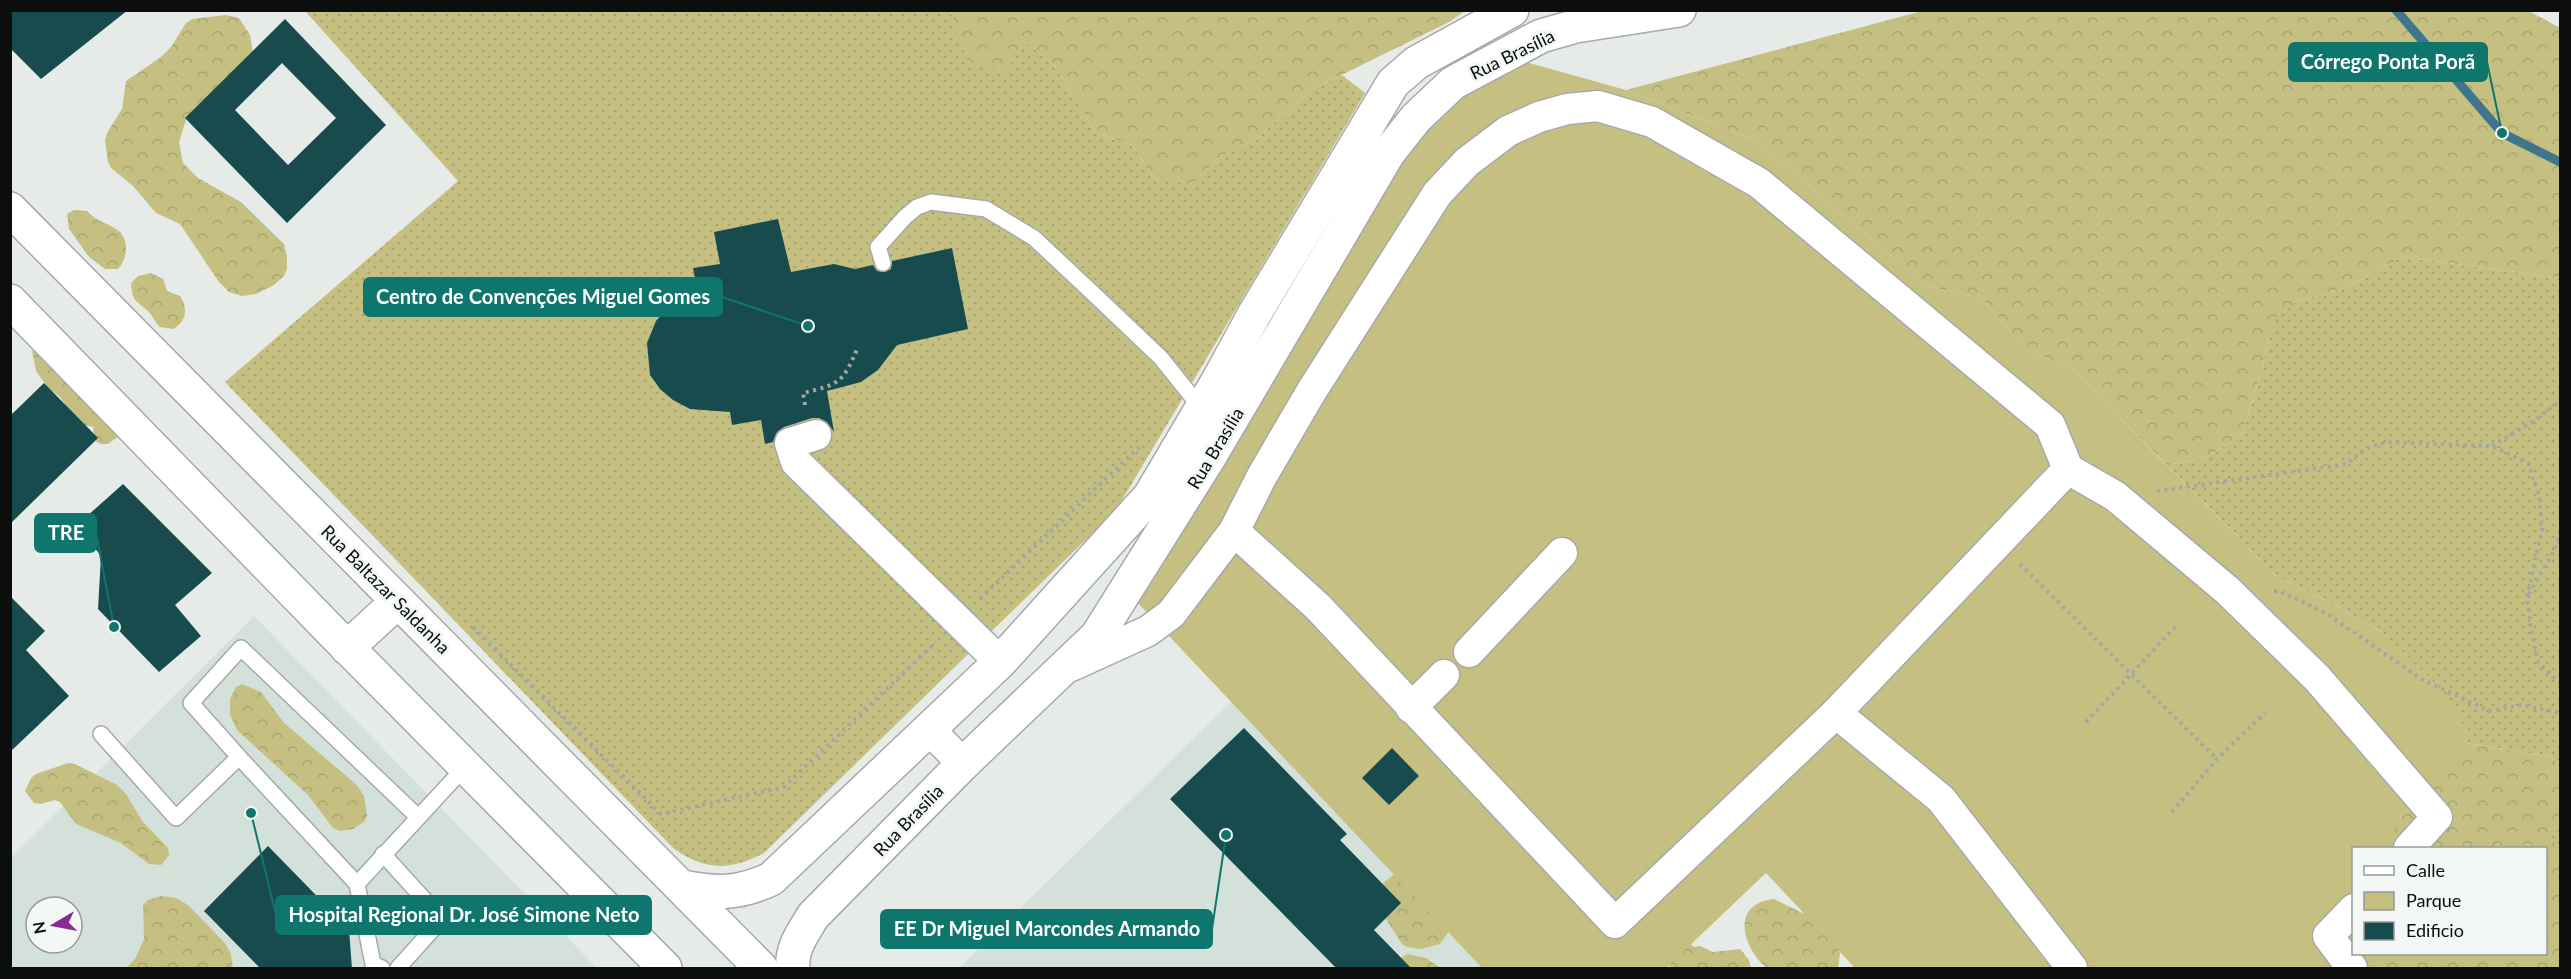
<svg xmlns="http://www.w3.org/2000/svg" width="2571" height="979" font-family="Lato,sans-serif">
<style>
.built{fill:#d4e1db;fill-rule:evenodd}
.grass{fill:url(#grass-dots)}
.forest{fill:url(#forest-crowns)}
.park{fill:#c5c082}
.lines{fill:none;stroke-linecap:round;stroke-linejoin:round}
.stream{stroke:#40768d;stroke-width:9}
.building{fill:#174b4d;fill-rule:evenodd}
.lane-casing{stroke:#a5aaa8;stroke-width:18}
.street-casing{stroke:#a5aaa8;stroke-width:33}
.secondary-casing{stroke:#a5aaa8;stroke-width:36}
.path{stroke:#a3a6a4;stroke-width:4;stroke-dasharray:3 4.5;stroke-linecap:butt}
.lane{stroke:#fff;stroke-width:15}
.street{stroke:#fff;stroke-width:30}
.secondary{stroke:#fff;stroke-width:33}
.labels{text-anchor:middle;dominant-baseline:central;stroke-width:6;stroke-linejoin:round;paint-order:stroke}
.street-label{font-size:18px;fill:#0c0d0d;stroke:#f3f8f6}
.leader{fill:none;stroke:#0f766e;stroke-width:2}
.callout-dot{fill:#0f766e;stroke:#f3f8f6;stroke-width:2}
.callout{fill:#0f766e;stroke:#0f766e;stroke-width:2}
.callout-label{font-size:20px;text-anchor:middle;font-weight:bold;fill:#fff}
</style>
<defs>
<pattern id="grass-dots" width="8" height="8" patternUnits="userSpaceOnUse" patternTransform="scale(1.5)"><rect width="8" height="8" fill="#c5c082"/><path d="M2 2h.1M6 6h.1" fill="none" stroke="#a8a46f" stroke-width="1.8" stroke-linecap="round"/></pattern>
<pattern id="forest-crowns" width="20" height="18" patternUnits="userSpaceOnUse" patternTransform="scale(1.5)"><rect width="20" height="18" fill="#c5c082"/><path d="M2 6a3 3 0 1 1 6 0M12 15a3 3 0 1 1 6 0" fill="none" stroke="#a8a46f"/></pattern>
</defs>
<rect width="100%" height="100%" fill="#e6ebe8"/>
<!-- built -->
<g class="built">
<path d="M254,616L597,968H11V858ZM36,907H72V943H36Z"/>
<polygon points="1232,701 1482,968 959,968"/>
</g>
<!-- grass -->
<g class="grass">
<path d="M305,11H951L954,26L1021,38L1055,66L1096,133L1132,145L1154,178L1192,184L1219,157L1255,140L1313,89L1342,75L1365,93L1122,500L1110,516L764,853C730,871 705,871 673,848L225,382L458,181Z"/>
<polygon points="2402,257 2560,278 2560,765 2551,757 2467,743 2465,727 2386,635 2337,606 2276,576 2167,465 2206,458 2242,434 2262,369 2273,319 2298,301 2344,289"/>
<polygon points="2560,824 2560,847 2546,835"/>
</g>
<!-- forest -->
<g class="forest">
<polygon points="951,11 951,10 1465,11 1449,22 1313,89 1255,140 1219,157 1192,185 1154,178 1132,145 1096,133 1055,66 1022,39 1006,73 968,62 954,26"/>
<polygon points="1922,11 2529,11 2560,28 2560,278 2402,257 2344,289 2298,301 2273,320 2262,369 2242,434 2206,458 2167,465 2068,365 2029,353 1981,298 1926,286 1757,141 1626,90"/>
<polygon points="226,15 239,18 250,35 253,53 187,117 179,142 183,163 198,178 241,202 284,244 287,256 287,269 284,276 274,285 256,294 242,296 229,292 219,282 180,224 156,213 133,186 111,168 108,162 105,140 107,133 122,109 126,81 161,57 171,47 186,23 192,19"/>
<path d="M74,210L87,211C100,224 104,221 116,229C130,237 128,259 118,269H105L89,257L69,229L67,214Z"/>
<path d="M151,273L163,279L167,291L180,296C188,308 187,321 173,329L160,327C155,323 153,316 148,311C135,299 133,303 131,283L138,276Z"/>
<polygon points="32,351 43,352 119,436 108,444 101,444 95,441 93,427 80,424 59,396 48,388 36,371"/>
<polygon points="242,684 261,692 284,723 357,785 364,796 367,816 364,822 353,829 340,831 333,828 308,795 237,730 230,715 230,699 236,687"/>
<polygon points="2467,743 2551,757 2560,765 2560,824 2547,835 2560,847 2560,968 2282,968 2353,874 2354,954 2546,954 2546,848 2374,848"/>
<polygon points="68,763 75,764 117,785 126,794 143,822 168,848 169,855 161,865 149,864 121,843 76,824 60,802 54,800 41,804 34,803 25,791 31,778 36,774"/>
<polygon points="1398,871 1456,921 1440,944 1421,949 1407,947 1402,944 1382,913 1382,884"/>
<polygon points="161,896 176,898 188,905 225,943 231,954 233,968 126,968 135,959 144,939 143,905 148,900"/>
<path d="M1774,899L1823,923L1835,940L1840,953L1838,968H1766C1742,946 1730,904 1774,899Z"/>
<polygon points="1688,942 1694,947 1700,946 1713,952 1740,949 1749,960 1751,968 1673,968 1663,963"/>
<polygon points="1407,954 1426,958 1440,968 1394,968 1401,958"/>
</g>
<!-- park -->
<polygon class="park" points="1511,58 1626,90 1757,141 1926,286 1981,298 2029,353 2068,365 2276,576 2337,606 2386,635 2442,690 2465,727 2467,743 2428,791 2401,817 2384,848 2354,848 2353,918 2342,968 1855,968 1766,873 1666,968 1482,968 1135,600 1414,132"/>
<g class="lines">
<!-- stream -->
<polyline class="stream" points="2396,10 2502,133 2560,162"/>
</g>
<!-- building -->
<g class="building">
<polygon points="10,10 128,10 41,79 10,48"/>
<path d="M285,19L386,125L287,223L185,118ZM282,63L336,118L288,165L235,110Z"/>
<polygon points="778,219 791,272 834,264 855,269 873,265 877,271 885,272 891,269 892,261 952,248 968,329 897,345 878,370 861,382 827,391 834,432 827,422 819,418 812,418 784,427 777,432 773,442 765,444 761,420 732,425 730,412 690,409 673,400 660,389 650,375 647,343 656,321 671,304 698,294 693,268 720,264 714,232"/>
<polygon points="44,383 98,438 10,524 10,416"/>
<polygon points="123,484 212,573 175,605 201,636 159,672 98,609 101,556 77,525"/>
<polygon points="10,596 45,631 26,650 69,696 10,752"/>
<polygon points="1244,728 1347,834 1340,840 1401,903 1374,930 1412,969 1337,969 1170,799"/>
<polygon points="1392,748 1419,776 1389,805 1362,778"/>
<polygon points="268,846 349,929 352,969 261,969 204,911"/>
</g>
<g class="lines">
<!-- lane casing -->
<g class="lane-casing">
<g id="lane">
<polyline points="883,263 878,247 905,217 917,207 931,202 986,209 1034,238 1099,299 1161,358 1201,408"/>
<polyline points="101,734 176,818 239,757 357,884 465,767"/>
<polyline points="239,757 191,703 241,648 418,817"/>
<polyline points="383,854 442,919 398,968"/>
<polyline points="357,884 373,964 382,968"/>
</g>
</g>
<!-- street casing -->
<g class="street-casing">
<g id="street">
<polyline points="816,435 790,443 796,462 1000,662"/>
<polyline points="2068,469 2115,496 2227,590 2317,678 2437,817 2409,848"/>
<polyline points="1469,652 1562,553"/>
<polyline points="1071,666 1148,631 1171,614 1234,531 1318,607 1615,923 1836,713 2068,469 2050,425 1759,183 1652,122 1598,106 1567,109 1539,117 1508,131 1467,162 1437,194 1311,392 1262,476 1234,531"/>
<polyline points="1411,708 1444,675"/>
<polyline points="1836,713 1941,799 2072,968"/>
<polyline points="930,730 963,764"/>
<polyline points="2352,968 2328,936 2354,909"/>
</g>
</g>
<!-- secondary casing -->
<g class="secondary-casing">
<g id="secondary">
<polyline points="10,209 761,968"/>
<polyline points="10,301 333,633 665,968"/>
<polyline points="347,648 398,601"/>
<path d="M682,887C716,894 739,894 771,879L1000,662L1150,496L1218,381L1255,313L1393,83L1416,63L1512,10"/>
<path d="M793,968C791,948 803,933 813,916L963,764L1097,636L1210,456L1389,152L1416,118L1453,83L1541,36L1576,26L1679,10"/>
</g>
</g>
<!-- path -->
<g class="path">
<path d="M805,405L803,393C841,384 843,382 858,347"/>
<polyline points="2492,446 2535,420 2560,401"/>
<path d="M2157,491L2347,464C2359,451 2370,446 2388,442L2492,446L2528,463L2539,495L2542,530L2527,597L2531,629L2538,662L2560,683"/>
<polyline points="2020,564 2217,759"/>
<polyline points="2274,591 2279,591 2326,613 2421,679 2489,711 2521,705 2560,713"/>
<polyline points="2529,594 2554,551 2560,533"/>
<polyline points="980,599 1139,447"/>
<polyline points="473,627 661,814 784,787 936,642"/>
<polyline points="2086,722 2177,625"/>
<polyline points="2172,812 2217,759 2265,713"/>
</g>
<!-- lane -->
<use href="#lane" class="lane"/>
<!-- street -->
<use href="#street" class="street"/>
<!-- secondary -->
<use href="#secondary" class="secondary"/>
</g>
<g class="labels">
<!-- street labels -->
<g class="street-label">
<text transform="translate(1512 54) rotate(-26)">Rua Brasília</text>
<text transform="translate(1215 448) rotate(-59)">Rua Brasília</text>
<text transform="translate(386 589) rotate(45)">Rua Baltazar Saldanha</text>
<text transform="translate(908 820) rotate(-46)">Rua Brasília</text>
</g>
</g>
<!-- callouts -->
<path class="leader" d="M2502 133L2487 62M808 326L722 297M114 627L96 533M251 813L276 915M1226 835L1212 929"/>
<g class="callout-dot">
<circle cx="2502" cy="133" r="6"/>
<circle cx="808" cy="326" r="6"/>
<circle cx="114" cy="627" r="6"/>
<circle cx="251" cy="813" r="6"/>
<circle cx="1226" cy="835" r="6"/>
</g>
<g class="callout">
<rect x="2289" y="43" width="198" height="38" rx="6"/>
<rect x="364" y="278" width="358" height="38" rx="6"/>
<rect x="35" y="514" width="61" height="38" rx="6"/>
<rect x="276" y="896" width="375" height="38" rx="6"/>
<rect x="881" y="910" width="331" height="38" rx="6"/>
</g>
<g class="callout-label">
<text x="2388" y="69">Córrego Ponta Porã</text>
<text x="543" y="304">Centro de Convenções Miguel Gomes</text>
<text x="66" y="540">TRE</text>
<text x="464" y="922">Hospital Regional Dr. José Simone Neto</text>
<text x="1047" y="936">EE Dr Miguel Marcondes Armando</text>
</g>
<!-- border -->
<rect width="2571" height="979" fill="none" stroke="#0c0d0d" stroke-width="24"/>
<!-- legend -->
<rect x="2352" y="847" width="195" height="108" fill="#f3f8f6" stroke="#979a99" stroke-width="1.5"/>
<rect x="2364" y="866" width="30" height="9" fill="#ffffff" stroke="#979a99" stroke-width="1.5"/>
<text x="2406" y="877" font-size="18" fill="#0c0d0d">Calle</text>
<rect x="2364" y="892" width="30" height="18" fill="#c5c082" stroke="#979a99" stroke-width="1.5"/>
<text x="2406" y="907" font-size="18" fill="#0c0d0d">Parque</text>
<rect x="2364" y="922" width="30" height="18" fill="#174b4d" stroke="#979a99" stroke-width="1.5"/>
<text x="2406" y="937" font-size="18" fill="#0c0d0d">Edificio</text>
<!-- north arrow -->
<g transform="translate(54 925) rotate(260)"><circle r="28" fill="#f3f8f6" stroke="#979a99" stroke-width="1.5"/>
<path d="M0-4.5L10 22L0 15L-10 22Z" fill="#872a95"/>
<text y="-9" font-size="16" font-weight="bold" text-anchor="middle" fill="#0c0d0d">N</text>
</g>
</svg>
